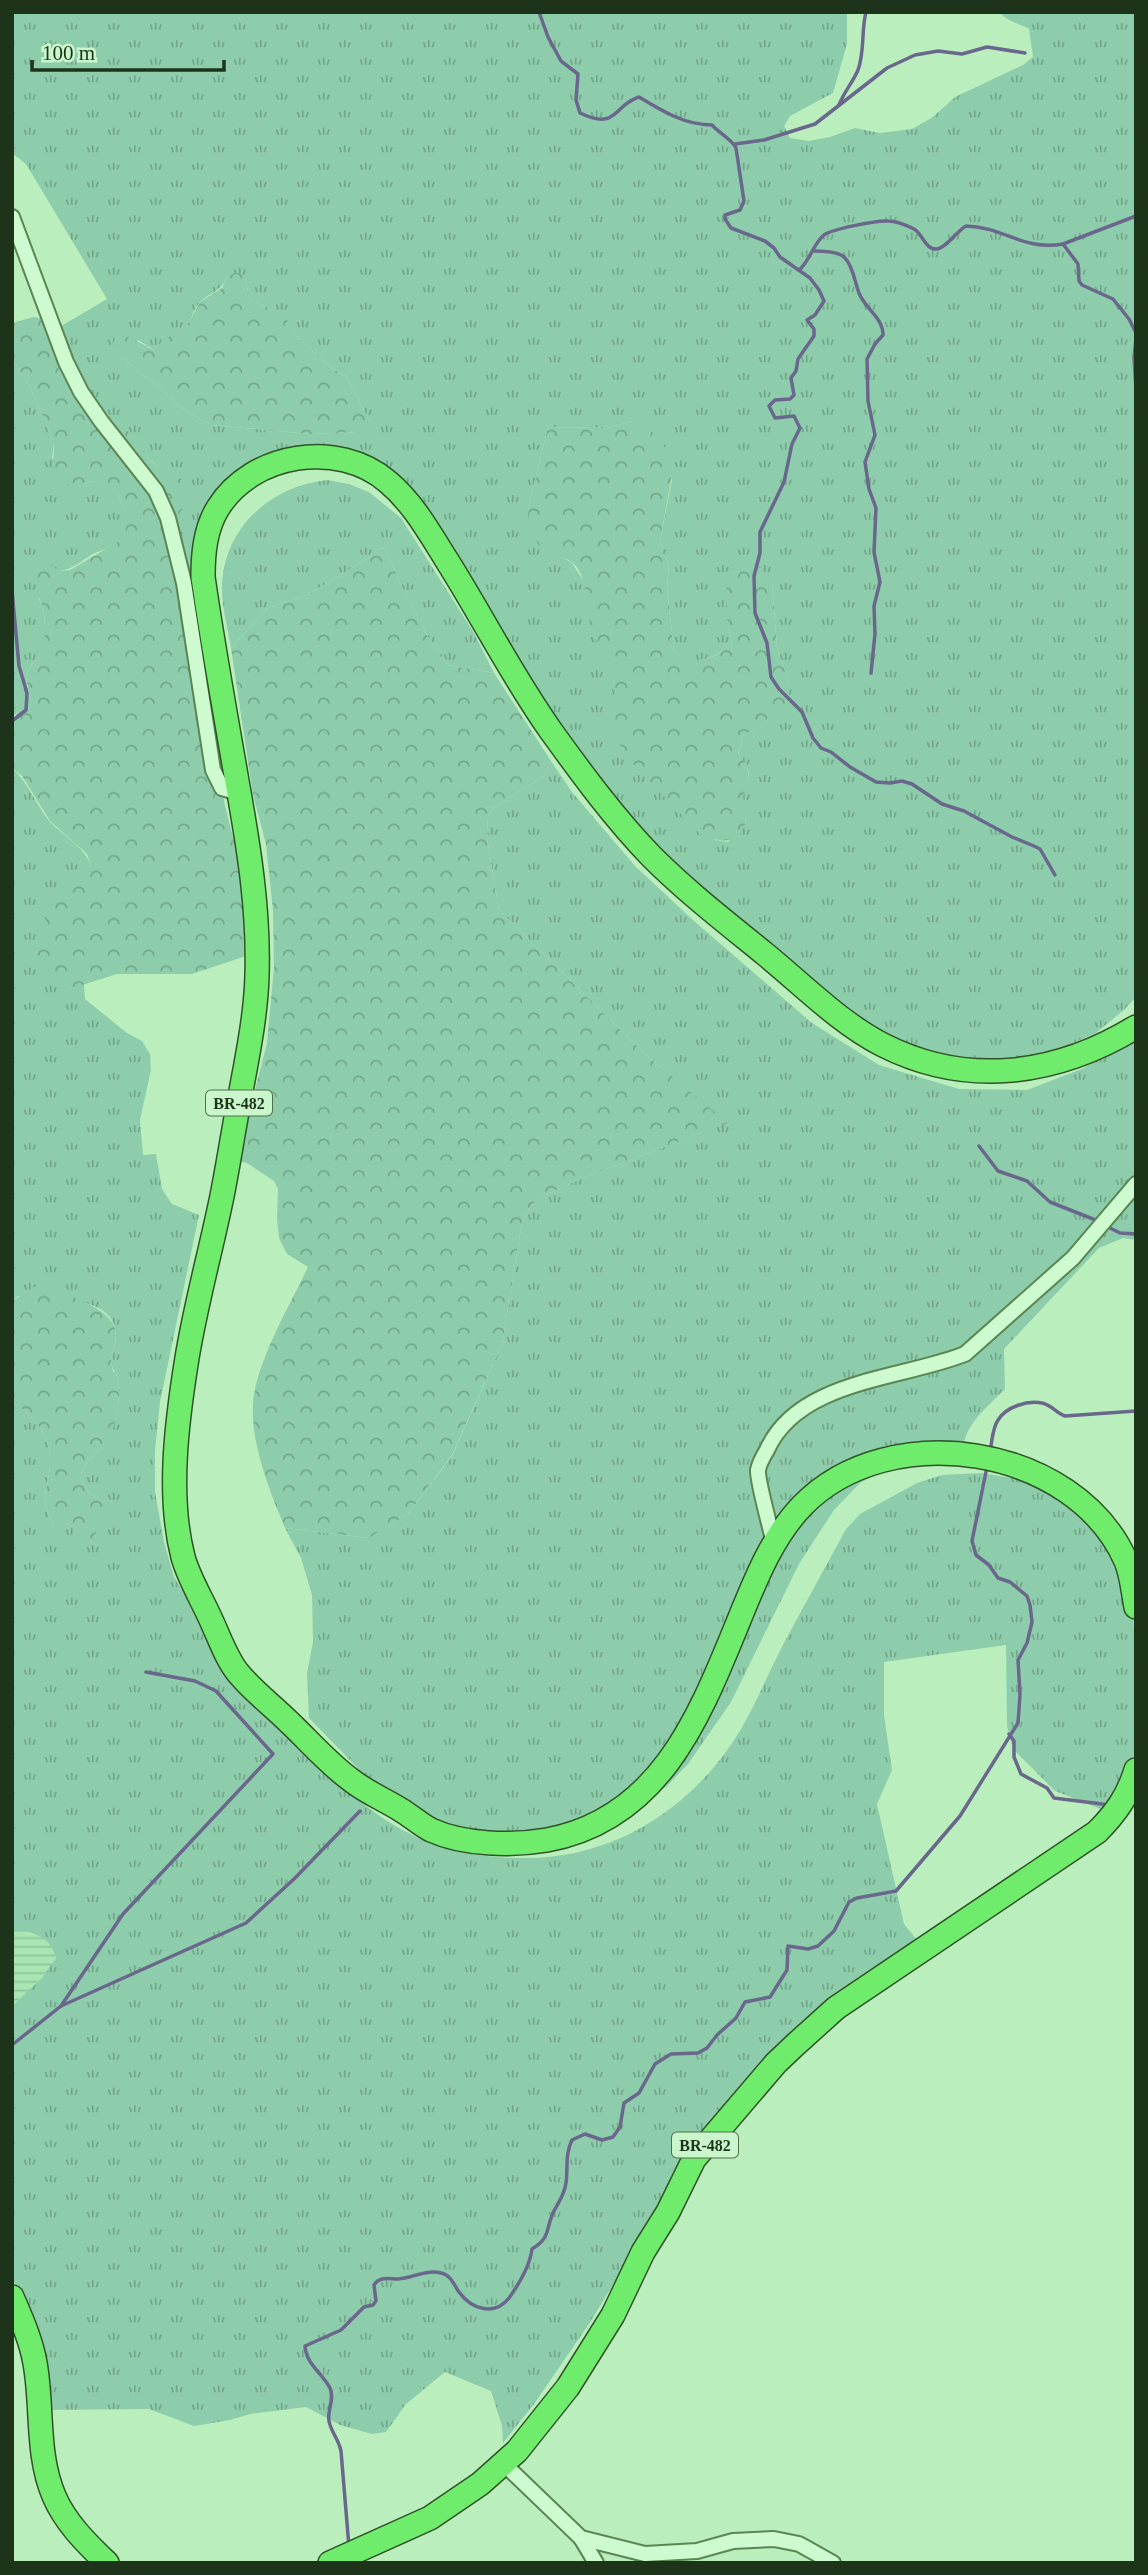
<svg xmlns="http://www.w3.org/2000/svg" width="1148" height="2575" font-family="Georgia,serif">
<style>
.farmland{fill:url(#farmland-rules)}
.grass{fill:url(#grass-tufts);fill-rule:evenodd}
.forest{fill:url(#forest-crowns)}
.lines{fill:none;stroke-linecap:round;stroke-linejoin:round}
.stream{stroke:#6a678c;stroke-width:3.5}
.minor-casing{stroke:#5a8654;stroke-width:18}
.trunk-casing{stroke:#315329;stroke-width:26}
.minor{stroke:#cdfacf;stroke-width:14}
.trunk{stroke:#70ec6c;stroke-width:23}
.labels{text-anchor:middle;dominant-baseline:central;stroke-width:5;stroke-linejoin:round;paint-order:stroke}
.shield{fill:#caf6cc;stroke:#526e4f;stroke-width:2}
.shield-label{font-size:16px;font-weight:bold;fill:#1e341a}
</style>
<defs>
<pattern id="farmland-rules" width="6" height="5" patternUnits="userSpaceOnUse" patternTransform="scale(1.75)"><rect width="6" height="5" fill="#a7e5b3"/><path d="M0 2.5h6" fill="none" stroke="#8fc599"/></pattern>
<pattern id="grass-tufts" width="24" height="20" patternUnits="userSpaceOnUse" patternTransform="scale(1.75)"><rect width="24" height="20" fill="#8ecdab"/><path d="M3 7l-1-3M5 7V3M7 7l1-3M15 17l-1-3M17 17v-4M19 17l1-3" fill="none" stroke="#73a78a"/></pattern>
<pattern id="forest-crowns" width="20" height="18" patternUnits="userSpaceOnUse" patternTransform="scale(1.75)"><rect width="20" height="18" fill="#8ecdab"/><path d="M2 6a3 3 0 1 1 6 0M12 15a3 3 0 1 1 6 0" fill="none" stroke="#73a78a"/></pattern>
</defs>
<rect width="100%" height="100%" fill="#baefbd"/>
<!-- farmland -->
<polygon class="farmland" points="16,1931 42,1936 53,1945 56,1958 42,1978 12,2006 12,1932"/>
<!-- grass -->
<g class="grass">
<path d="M12,12H847V44L833,93L790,116L784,126L790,138L809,141L830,137L855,128L880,133L912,129L933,117L955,97L1023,65L1033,57L1029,29C1019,23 1006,21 1000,12H1136V997L1124,1010L1096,1033L1041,1057L968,1066L883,1042L656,859L545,709L525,669L420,505L367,459L251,473L195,554L187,597L171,536L178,476C170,472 160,469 154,463C131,443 133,425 99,416L51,332L107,299L26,164L12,153ZM227,277L245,279L250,300L282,314L299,339L333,369L347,377L369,420L357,432L311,434L211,425L185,410L123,358L138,340L154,350C162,340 172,338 182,331C191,325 192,311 199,303C210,292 220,293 227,277ZM633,421L672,479L660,542L662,552L669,563L667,588L674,651C679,654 683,659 689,660C704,663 721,653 732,644L727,619L772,582L777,648L789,682L783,715L743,735L738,755C758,776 744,777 743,798C743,805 745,814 746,822L728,842L716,840L697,831L613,731L616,682L613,666L592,630L585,583L572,563L559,555L528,508L548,427L607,428Z"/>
<path d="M12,358L29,385L54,442L52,458L84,484L94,481L112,485C121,500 138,528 119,541C112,547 102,550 93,554C81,561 74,569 59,571L39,599C45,613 48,633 43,648C40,657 31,663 28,672C24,683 30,693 31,704L14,715L12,720Z"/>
<path d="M327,480L349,484L369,492L401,518L474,633L494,673L447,665C441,647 433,647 426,633C411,606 397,578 385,548L378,549L370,557L309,594L268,608L231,648C228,629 222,609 222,589C222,529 270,486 327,480Z"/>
<path d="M551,761L572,792L635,866L694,921L812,1023L879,1065L959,1089L1027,1090L1084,1068L1136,1029V1240L1123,1238L1099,1248L1004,1349L1005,1389C988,1406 964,1425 963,1450L881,1472L860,1483L834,1510L799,1564L731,1702L688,1764L666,1787L614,1818L562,1834L487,1833L450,1825L407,1808L372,1783L309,1718L307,1673L313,1642L312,1595L301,1558L285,1528L368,1538L408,1514L452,1456L502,1344L522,1222L536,1199L583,1178L727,1123L645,1054L499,910L487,839L488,817L492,809L545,775Z"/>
<path d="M12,768C29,783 36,805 50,822C64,836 84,847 91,865L69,989L84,984L85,999L127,1033L142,1041L150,1054L151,1070L140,1120L143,1155L156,1154L162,1189L172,1204L199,1215L160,1402L155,1451V1492L164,1542L174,1577L220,1653L362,1803C414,1843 459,1858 524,1858C618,1859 700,1803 745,1722C759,1696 771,1668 785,1641C805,1604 826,1566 846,1529L860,1514L917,1483L942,1475L981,1473L1024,1480L1058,1495L1104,1531L1133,1598L1135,1667V1759L1124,1796L1108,1812L1055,1791L1013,1749L1007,1726L1006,1645L884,1662V1715L892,1770L877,1804L904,1924L922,1946L833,2013L677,2178L591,2321L534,2404L503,2443L502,2426L491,2391L445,2372L406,2404L386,2432L372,2434L340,2425L306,2407L250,2414L230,2420L194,2426L149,2409L49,2410L30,2312L12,2278V2006L42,1978L56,1958C51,1937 34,1930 12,1932V1401C32,1414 50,1434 50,1459C51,1485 36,1499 54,1523H66L73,1527L104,1503L89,1492L80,1478C86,1457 108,1446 114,1424C118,1412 121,1389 117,1376C116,1372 113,1370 112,1366C110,1355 116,1345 116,1334C115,1295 45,1297 18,1296L12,1301Z"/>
</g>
<!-- forest -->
<g class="forest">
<path d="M235,273H241L245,279L250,300L283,314L299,339L333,369L347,377L369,420L368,428L357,432L311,434L211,425L185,410L123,358L113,344L116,335C132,336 141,344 154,350L162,341L187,326L200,302L222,288L227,277Z"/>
<path d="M33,317L40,318L99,416C130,424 132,439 151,461C159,469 171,470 179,477C194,491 186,507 174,519L225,806L241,867L252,954L192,974H117L70,989C56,980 39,971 36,953C33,936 59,890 73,880C76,877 84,875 88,874L91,865L87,854L50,821L22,776L12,768V720L21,709L31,704C30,694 25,683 28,672C31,664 39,657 42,649C45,641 45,630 45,622C44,602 26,578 43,561L59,571L70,570L119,541C135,524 123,502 112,486L94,481L75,486L67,484L53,469L54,442L29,385L12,358V323Z"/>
<path d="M633,421C653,426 664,446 674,463L660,542L662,552L669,563L667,588L674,651C696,666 711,661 732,644L727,619L726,572L736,565L761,568L772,582L777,648L789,682L788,702L784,715L743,735L738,754L747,764L749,781L743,795L746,822L738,838C724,843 710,840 698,832C690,826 683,816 676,808C655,787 623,758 612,730C607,716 616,697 615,682C615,660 598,649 592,630C581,597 595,555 544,555L530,529L528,508L548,427L607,428Z"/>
<path d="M385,548C397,578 411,605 426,633C433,647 441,647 447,665L494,673L551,761L545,775L492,809L488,817L487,839L499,910L645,1054L728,1123L583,1178L536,1199L522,1222L502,1344L452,1455L408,1514L369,1538L285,1528C270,1492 250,1442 253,1403C256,1362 290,1305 308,1267L287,1254L279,1238L277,1219L278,1189L274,1181L247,1163L237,1161L267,1043L274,967L273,911L266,844L253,795L231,648L268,608L309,594L370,557L378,549Z"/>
<path d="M45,1286C66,1296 117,1308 116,1335C115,1346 110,1356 112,1367C114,1376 115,1368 117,1377C121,1390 118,1412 114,1425C108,1446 86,1457 80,1478L89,1492L104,1503L106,1515L92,1540L78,1545L72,1541L73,1527L66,1523H54C36,1499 51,1485 50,1459C50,1434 32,1414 12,1401V1301L34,1287Z"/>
</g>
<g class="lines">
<!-- stream -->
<g class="stream">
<path d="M539,12L548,37L561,61L578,74L576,100L580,113C618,131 613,105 639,97C662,111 685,125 712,125C719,133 733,140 736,148L744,201L740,210L725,215V219L731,228L765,241L774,248L780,257L810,278L819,290L824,301L815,315L807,320L814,329V336L798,359L796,371L791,378L794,395L790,399L775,400L769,406L775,418L794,416L800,428L792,444L784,482L760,532V553L754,576L755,613L767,643L771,677L779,689L802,712L813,738L821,748L831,752L850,767L876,782L890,783L902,781L912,784L942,804L964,811L1012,837L1034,846L1040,849L1055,875"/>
<path d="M839,105C844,92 853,82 858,70C865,51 861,31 866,12"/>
<polyline points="735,144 764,140 815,124 887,68 915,55 938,51 962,54 987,47 1025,53"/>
<polyline points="1063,244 1078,264 1079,281 1082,285 1113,299 1129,319 1136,333"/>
<path d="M814,251C822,251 839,251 845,258C853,266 855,283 859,293C865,309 883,317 883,335L875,344L867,359L868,401L875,435L865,462L869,489L876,508L874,552L880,582L874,606L875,634L871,673"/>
<path d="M799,270C810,261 813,244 824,235C832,229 878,220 888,221C897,221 906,225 914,229C923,234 925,250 937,249C946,248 957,231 966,226C1004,227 1023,251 1063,244L1136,216"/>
<polyline points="1136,339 1134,357 1136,390"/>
<polyline points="12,591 19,666 27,693 26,710 12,721"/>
<polyline points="979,1146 998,1171 1027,1181 1050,1202 1098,1221"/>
<polyline points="1104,1225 1120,1233 1136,1234"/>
<path d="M990,1452C992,1442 992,1429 998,1420C1006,1407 1027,1400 1042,1403C1052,1405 1056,1413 1065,1416L1136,1411"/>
<polyline points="1009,1734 1014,1741 1014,1757 1021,1774 1047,1788 1054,1798 1110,1805"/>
<polyline points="61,2006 123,1914 273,1754 216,1691 195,1681 146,1672"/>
<polyline points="12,2045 61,2006 246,1923 294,1879 360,1811"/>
<path d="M349,2547L341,2451C339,2440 331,2432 329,2421C327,2410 335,2399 330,2388C322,2373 306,2364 305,2346L341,2330L364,2307L373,2305L376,2301L374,2285C380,2276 388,2279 398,2279C412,2278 427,2269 441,2273C451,2275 454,2285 459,2292C472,2310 495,2316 509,2298C519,2284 530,2266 532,2249C551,2237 545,2231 553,2213C558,2202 564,2197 566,2183C568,2168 565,2154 572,2140L585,2134L602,2140L613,2137L620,2127L624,2103L639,2093L655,2064L671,2054L698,2053L707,2048L717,2035L736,2018L745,2002L770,1997L787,1970L788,1946L808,1949L818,1946L834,1931L849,1902L857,1898L896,1891L960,1816L1018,1723L1020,1695L1018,1660L1027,1643L1032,1622L1030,1605L1027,1596L1010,1582L998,1578L989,1565L976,1555L972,1541L987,1467"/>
</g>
<!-- minor casing -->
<g class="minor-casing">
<g id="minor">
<polyline points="12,217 66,362 81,392 101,421 156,491 168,518 184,583 213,770 222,788 239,793"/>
<path d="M774,1544C771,1529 757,1481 758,1470C759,1464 764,1455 767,1450C798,1380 902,1379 965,1354L1073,1258L1136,1184"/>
<polyline points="504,2464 581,2538 645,2554 697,2551 733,2541 774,2539 799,2544 833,2563"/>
<polyline points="581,2538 596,2563"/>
</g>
</g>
<!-- trunk casing -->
<g class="trunk-casing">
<g id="trunk">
<path d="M1136,1027C1057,1075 968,1088 883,1045C840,1023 803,985 765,954C727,923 687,892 652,857C615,819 582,774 551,731C512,676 482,616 446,559C429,532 413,503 388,482C338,439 252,453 218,508C205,529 203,554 203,577C213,647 226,717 238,787C249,849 259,911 257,975C256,1014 248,1053 241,1091C234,1126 229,1161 222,1196C211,1250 196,1303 187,1358C177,1420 167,1495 183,1557C189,1579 203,1601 212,1622C220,1639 227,1660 239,1674C254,1692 274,1707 290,1723C310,1742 329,1764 351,1780C366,1792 385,1800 401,1810C411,1816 421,1825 431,1830C464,1845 512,1846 547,1840C661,1819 700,1715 739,1620C755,1581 772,1537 802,1506C889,1416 1075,1445 1126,1561C1132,1575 1133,1592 1136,1607"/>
<path d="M12,2297C21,2318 31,2340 35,2363C43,2407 36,2454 54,2496C65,2522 86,2543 107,2563"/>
<path d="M330,2563L430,2518L480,2484L517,2451L568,2387L613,2315L643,2252L668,2212L694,2159L776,2063L795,2045L836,2008L1097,1832C1116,1813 1128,1796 1136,1770"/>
</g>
</g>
<!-- minor -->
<use href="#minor" class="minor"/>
<!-- trunk -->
<use href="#trunk" class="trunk"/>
</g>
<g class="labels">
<!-- shield labels -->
<g class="shield">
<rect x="206" y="1090.5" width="66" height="25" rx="5"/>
<rect x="672" y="2132.5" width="66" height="25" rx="5"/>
</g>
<g class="shield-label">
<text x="239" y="1103">BR-482</text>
<text x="705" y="2145">BR-482</text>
</g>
</g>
<!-- border -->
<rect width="1148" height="2575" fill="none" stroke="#1e341a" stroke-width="28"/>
<!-- scale -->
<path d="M32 60v10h192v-10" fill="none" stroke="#1e341a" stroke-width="3.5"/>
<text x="42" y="60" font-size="21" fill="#1e341a" stroke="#caf6cc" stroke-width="5" paint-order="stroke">100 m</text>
</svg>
